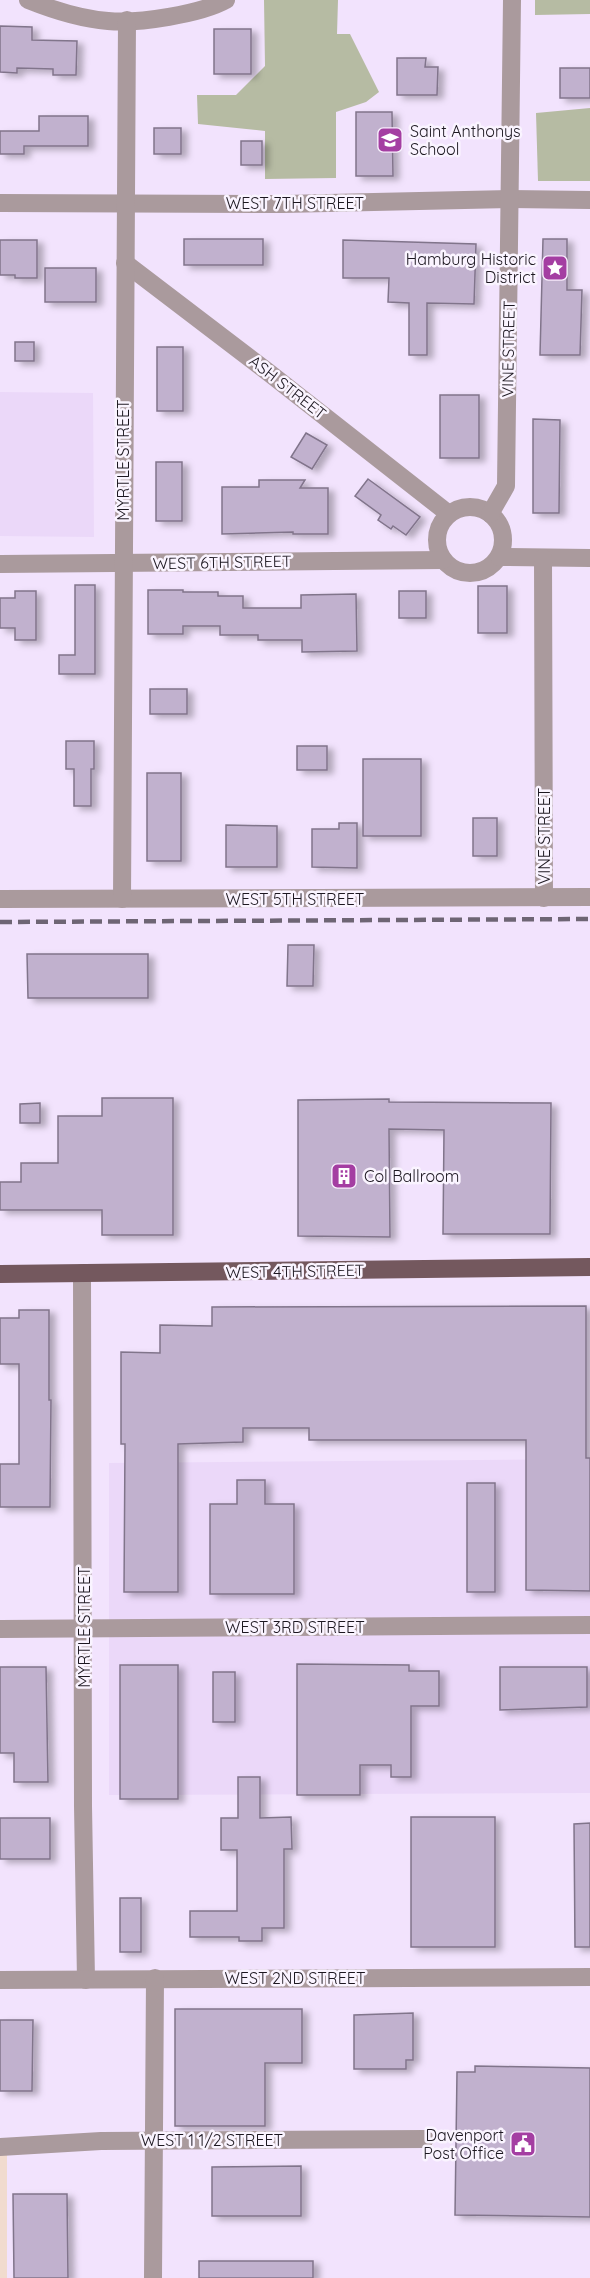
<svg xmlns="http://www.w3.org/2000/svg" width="590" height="2278" font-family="Quicksand,sans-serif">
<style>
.built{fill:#ebd8f9}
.industrial{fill:#f1dbce}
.green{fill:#b6bba3}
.building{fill:#c1b1ce;stroke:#81748b;stroke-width:1.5;filter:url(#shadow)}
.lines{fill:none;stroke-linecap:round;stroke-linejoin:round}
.minor{stroke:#aa9a9d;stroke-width:18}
.major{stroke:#74585e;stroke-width:18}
.rail{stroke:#6e6574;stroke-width:4.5;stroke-dasharray:12 6;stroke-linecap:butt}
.labels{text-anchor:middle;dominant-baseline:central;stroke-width:5;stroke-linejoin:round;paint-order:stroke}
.poi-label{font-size:16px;fill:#1c1720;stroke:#faf4ff;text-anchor:start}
.street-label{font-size:16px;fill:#1c1720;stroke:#faf4ff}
</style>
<defs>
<filter id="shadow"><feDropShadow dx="6" dy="3.5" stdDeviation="3" flood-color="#0004"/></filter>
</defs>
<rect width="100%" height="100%" fill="#f2e3fd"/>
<!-- built -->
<g class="built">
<polygon points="0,392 93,393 94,537 0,536"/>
<polygon points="590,1459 590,1793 109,1795 109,1463"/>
</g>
<!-- industrial -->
<rect class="industrial" x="0" y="2152" width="7" height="126"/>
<!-- green -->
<g class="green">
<polygon points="264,0 338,0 337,34 350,34 379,92 366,102 336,112 336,178 265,179 265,131 198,124 197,95 236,95 265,66"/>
<polygon points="535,0 590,0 590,14 535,15"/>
<polygon points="590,108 590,181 538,181 536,113"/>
</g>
<!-- building -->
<g class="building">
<polygon points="0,26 32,27 32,40 77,41 76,75 53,75 53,69 17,68 17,73 0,72"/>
<rect x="214" y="29" width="37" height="45"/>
<polygon points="397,58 426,58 425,67 438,67 437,95 397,95"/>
<rect x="560" y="68" width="30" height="30"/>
<polygon points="356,112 392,112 393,176 356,176"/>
<polygon points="39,116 88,116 88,146 24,146 24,154 0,154 0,131 39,131"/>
<rect x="154" y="128" width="27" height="26"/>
<rect x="241" y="141" width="21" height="24"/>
<rect x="184" y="239" width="79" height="26"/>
<polygon points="543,239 567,239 567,290 582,290 580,355 540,355"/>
<polygon points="0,240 37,240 37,278 15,278 15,275 0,275"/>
<polygon points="343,240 476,244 474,304 427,303 427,355 409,355 409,303 388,302 389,278 343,278"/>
<rect x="45" y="268" width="51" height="34"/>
<rect x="15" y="342" width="19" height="19"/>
<rect x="157" y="347" width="26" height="64"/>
<rect x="440" y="395" width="39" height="63"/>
<polygon points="533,419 560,420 559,513 533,513"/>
<polygon points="306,433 327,445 312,469 291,457"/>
<rect x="156" y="462" width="26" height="59"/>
<polygon points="368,479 420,517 406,535 393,526 391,529 378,520 381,515 355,496"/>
<polygon points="259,480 305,480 300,488 328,488 328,534 293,534 293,532 222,534 222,487 259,487"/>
<polygon points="75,585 95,585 95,674 59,674 59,655 75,655"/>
<rect x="478" y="586" width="29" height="47"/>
<polygon points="148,590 183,590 183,592 218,592 218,596 243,596 243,608 301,608 301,595 356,594 357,651 302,652 302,640 258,640 258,635 220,635 220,626 183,626 183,634 148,634"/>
<polygon points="15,591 36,591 36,640 15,640 15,628 0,628 0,598 15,598"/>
<rect x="399" y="591" width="27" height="27"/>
<rect x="150" y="689" width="37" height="25"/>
<polygon points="66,741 94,741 94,769 91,769 91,806 74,806 74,769 66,769"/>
<rect x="297" y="746" width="30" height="24"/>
<rect x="363" y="759" width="58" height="77"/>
<rect x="147" y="773" width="34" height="88"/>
<rect x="473" y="818" width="24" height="38"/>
<polygon points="339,823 357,823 357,868 312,867 312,829 339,829"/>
<polygon points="226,825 277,826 277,867 226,867"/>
<polygon points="288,945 314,945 313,986 287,986"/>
<polygon points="27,954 148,954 148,998 28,998"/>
<polygon points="102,1098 173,1098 173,1235 102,1235 102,1210 0,1210 0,1182 21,1182 21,1163 58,1163 58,1116 102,1116"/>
<polygon points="389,1099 389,1102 551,1103 550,1234 443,1234 444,1130 389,1129 390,1237 298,1236 298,1100"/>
<polygon points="40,1103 40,1123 20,1123 20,1104"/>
<polygon points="586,1306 586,1458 590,1458 590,1591 526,1590 526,1440 309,1440 309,1428 243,1428 243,1442 178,1444 178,1592 124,1592 125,1444 121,1444 121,1352 160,1353 160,1325 212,1326 212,1307"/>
<polygon points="19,1310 49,1310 49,1400 51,1400 50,1507 0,1507 0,1464 19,1464 19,1364 0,1364 0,1318 19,1318"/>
<polygon points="237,1480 265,1480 265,1504 294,1504 294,1594 210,1594 210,1504 237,1504"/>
<rect x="467" y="1483" width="28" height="109"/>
<polygon points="297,1664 409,1665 409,1671 439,1671 439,1706 411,1706 411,1777 391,1777 391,1765 360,1765 360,1795 297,1795"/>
<rect x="120" y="1665" width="58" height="134"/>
<polygon points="0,1667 46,1667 48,1782 14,1782 14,1753 0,1753"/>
<polygon points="500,1667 587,1667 587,1707 500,1710"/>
<rect x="213" y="1672" width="22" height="50"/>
<polygon points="238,1777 260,1777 260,1818 291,1817 292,1849 284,1849 284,1928 262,1928 262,1941 239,1941 239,1937 190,1937 190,1911 237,1911 237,1850 221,1850 221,1818 238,1818"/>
<rect x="411" y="1817" width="84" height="130"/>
<rect x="0" y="1818" width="50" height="41"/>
<polygon points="590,1823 590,1947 575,1947 574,1824"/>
<rect x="120" y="1898" width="21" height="54"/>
<polygon points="175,2009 302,2009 302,2063 265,2063 265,2126 175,2126"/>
<polygon points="413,2013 413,2060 406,2060 406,2069 354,2069 354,2015"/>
<polygon points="0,2020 33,2020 32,2091 0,2091"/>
<polygon points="475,2066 590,2068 590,2217 455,2215 457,2072 475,2072"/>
<polygon points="301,2166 301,2216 212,2216 212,2167"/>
<polygon points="13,2194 67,2194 68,2278 14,2278"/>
<rect x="199" y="2261" width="114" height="17"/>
</g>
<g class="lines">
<!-- minor -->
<g class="minor">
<path d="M28,0C53,10 81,19 108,21C138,24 201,14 226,0"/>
<polyline points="0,203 283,204 510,199 590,200"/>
<polyline points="125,263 268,372 449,514"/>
<circle cx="470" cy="540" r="33"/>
<polyline points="490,514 506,486 512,0"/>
<polyline points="499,557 590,558"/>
<polyline points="543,558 544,898"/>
<polyline points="0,564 443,560"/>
<polyline points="0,899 590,897"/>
<polyline points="122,899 127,20"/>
<polyline points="82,1273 83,1806 86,1980"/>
<polyline points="0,1629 590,1625"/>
<polyline points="0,1980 590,1977"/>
<polyline points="0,2147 101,2141 425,2139"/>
<polyline points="153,2278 155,1978"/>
</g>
<!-- major -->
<polyline class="major" points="0,1274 590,1267"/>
<!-- rail -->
<polyline class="rail" points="0,922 590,919"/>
</g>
<!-- icons -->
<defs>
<g id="school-square" transform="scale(1.35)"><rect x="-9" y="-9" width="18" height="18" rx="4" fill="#a43ea2" stroke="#faf4ff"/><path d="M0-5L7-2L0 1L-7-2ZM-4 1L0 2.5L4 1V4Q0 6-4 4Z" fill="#fff"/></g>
<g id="sight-square" transform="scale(1.35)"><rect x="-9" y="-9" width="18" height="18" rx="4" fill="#a43ea2" stroke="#faf4ff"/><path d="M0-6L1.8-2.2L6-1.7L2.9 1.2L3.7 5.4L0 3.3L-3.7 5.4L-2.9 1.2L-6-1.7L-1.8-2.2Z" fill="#fff"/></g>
<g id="building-square" transform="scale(1.35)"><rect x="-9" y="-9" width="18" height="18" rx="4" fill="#a43ea2" stroke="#faf4ff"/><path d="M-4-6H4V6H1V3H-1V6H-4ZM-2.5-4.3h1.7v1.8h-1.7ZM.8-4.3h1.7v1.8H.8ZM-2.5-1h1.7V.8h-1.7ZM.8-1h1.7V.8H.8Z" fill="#fff"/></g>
<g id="civic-square" transform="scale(1.35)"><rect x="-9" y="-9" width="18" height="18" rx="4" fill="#a43ea2" stroke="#faf4ff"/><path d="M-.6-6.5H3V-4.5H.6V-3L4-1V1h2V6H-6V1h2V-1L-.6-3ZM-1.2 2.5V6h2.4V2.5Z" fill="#fff"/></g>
</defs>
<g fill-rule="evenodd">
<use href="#school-square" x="390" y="140"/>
<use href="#sight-square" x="555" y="268"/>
<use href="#building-square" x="344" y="1176"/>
<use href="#civic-square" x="523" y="2144"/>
</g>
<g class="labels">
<!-- poi labels -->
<g class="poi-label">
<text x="410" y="131">Saint Anthonys<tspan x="410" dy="18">School</tspan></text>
<text x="536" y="259" text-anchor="end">Hamburg Historic<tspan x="536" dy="18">District</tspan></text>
<text x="364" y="1176">Col Ballroom</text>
<text x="504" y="2135" text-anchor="end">Davenport<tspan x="504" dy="18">Post Office</tspan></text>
</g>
<!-- street labels -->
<g class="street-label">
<text x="295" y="203">WEST 7TH STREET</text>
<text transform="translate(508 349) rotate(-89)">VINE STREET</text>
<text transform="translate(288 387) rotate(38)">ASH STREET</text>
<text transform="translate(123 460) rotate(-90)">MYRTLE STREET</text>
<text transform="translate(222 562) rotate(-1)">WEST 6TH STREET</text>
<text transform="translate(544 836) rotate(-90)">VINE STREET</text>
<text x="295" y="899">WEST 5TH STREET</text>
<text transform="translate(295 1271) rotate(-1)">WEST 4TH STREET</text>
<text transform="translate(84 1627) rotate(-90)">MYRTLE STREET</text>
<text x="295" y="1627">WEST 3RD STREET</text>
<text x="295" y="1978">WEST 2ND STREET</text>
<text x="212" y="2140">WEST 1 1/2 STREET</text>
</g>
</g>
</svg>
